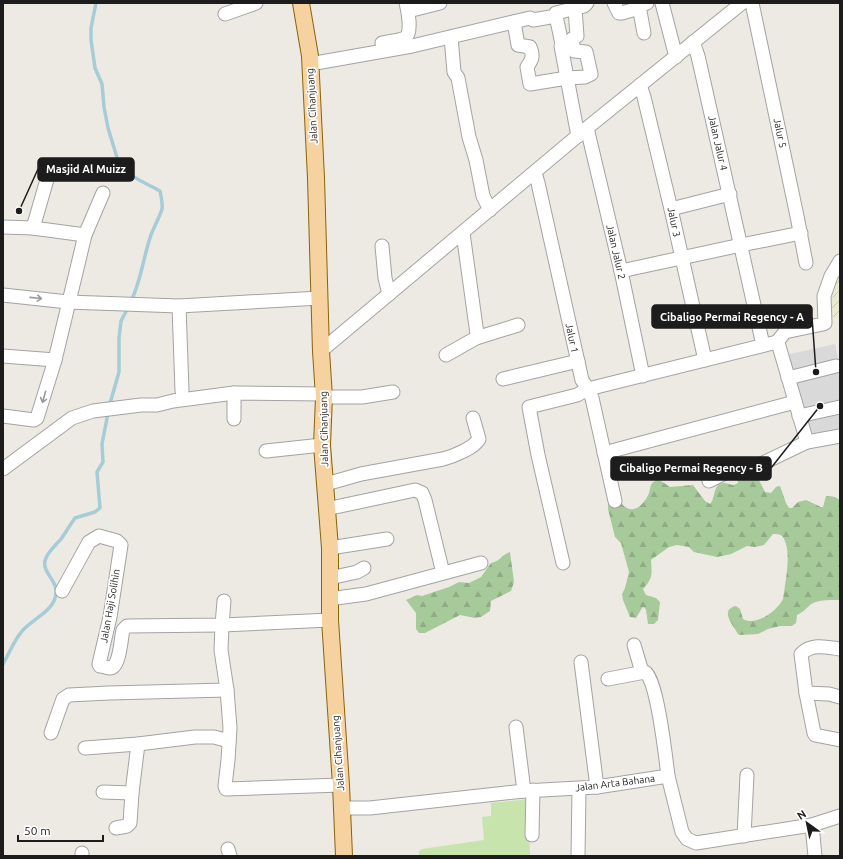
<svg xmlns="http://www.w3.org/2000/svg" width="843" height="859" font-family="Ubuntu,sans-serif">
<style>
.residential{fill:#dad9d9}
.farmland{fill:url(#farmland-furrows)}
.grass{fill:#c6e4ab}
.forest{fill:url(#forest-firs)}
.lines{fill:none;stroke-linecap:round;stroke-linejoin:round}
.stream{stroke:#a6ccd8;stroke-width:3.5}
.minor-casing{stroke:#a3a3a3;stroke-width:15}
.major-casing{stroke:#8b630a;stroke-width:18}
.minor{stroke:#fff;stroke-width:13}
.major{stroke:#f5d2a0;stroke-width:16}
.oneway{stroke:#999}
.labels{text-anchor:middle;dominant-baseline:central;stroke-width:3.5;stroke-linejoin:round;paint-order:stroke}
.street-label{font-size:10px;fill:#1c1c1c;stroke:#fff}
.leader{fill:none;stroke:#1c1c1c;stroke-width:1.5}
.callout-dot{fill:#1c1c1c;stroke:#fff;stroke-width:1.5}
.callout{fill:#1c1c1c;stroke:#1c1c1c;stroke-width:1.5}
.callout-label{font-size:11px;text-anchor:middle;font-weight:bold;fill:#fff}
</style>
<defs>
<pattern id="farmland-furrows" width="10" height="10" patternUnits="userSpaceOnUse"><rect width="10" height="10" fill="#e8ebcf"/><path d="M-1 1l2-2M0 10L10 0M9 11l2-2" fill="none" stroke="#c6c9b1"/></pattern>
<pattern id="forest-firs" width="22" height="20" patternUnits="userSpaceOnUse"><rect width="22" height="20" fill="#a7ca9a"/><path d="M5 1l3.5 6h-7zM16 11l3.5 6h-7z" fill="#8fad84"/></pattern>
</defs>
<rect width="100%" height="100%" fill="#edeae3"/>
<!-- residential -->
<polygon class="residential" points="835,344 840,367 840,430 810,436 786,355"/>
<!-- farmland -->
<polygon class="farmland" points="840,275 840,320 829,315 834,290"/>
<!-- grass -->
<polygon class="grass" points="528,799 530,856 419,856 419,851 422,849 484,840 482,817 491,816 491,803"/>
<!-- forest -->
<g class="forest">
<path d="M743,460C754,462 756,471 759,480C761,484 763,488 765,492L771,493L776,487L780,486L786,503L789,508H792L798,502L806,500L821,507H823L826,496L835,497L840,500V600C831,600 818,599 810,605C805,610 804,611 797,615L796,623L792,626H780L768,629L758,634L740,635L738,634C733,625 719,610 736,606L740,609L743,619C756,627 778,610 783,599C785,583 793,549 782,536C780,534 776,534 773,534L764,545L755,547L747,546L731,554L717,557L694,552L689,547L677,545L669,547L651,560C652,574 653,578 643,589L646,595L656,598L660,602L658,620L654,624H648L646,610L644,607L642,608L636,618L630,617L623,600L622,594L625,588L629,572L621,543L615,537L608,509V502L610,497L618,498C620,500 622,505 624,506C635,516 646,501 649,493C650,490 650,486 652,483L658,479L670,487L693,485L705,501L710,504C716,498 712,484 724,483C727,483 731,485 734,485L738,483L736,464L737,461Z"/>
<path d="M510,552L514,582L511,591L491,601L490,611L481,617L475,618L460,615L425,633H419L416,629V613L406,600L417,595L422,596L449,587L459,582L469,583L481,577L491,563C501,561 501,555 510,552Z"/>
</g>
<g class="lines">
<!-- stream -->
<g class="stream">
<path d="M96,3L91,28V40L95,68L102,84L104,107L108,128L119,164C129,177 146,183 160,191C161,197 163,203 162,209C159,219 153,228 150,238C143,259 141,281 131,301"/>
<polyline points="109,407 119,372 119,338 121,321 129,306"/>
<path d="M3,664C10,652 14,640 23,630C33,619 51,612 55,598C61,582 42,574 45,561C46,553 56,545 61,539C66,532 70,525 75,518L95,512L100,508L97,472L103,462L102,444L108,413"/>
</g>
<!-- minor casing -->
<g class="minor-casing">
<g id="minor">
<polyline points="614,3 619,13 622,13 639,8"/>
<polyline points="662,3 676,57"/>
<polyline points="752,3 797,216 806,263"/>
<polyline points="408,11 440,3"/>
<polyline points="225,14 256,3"/>
<polyline points="556,16 562,44 561,46 578,136"/>
<path d="M514,22L518,45L530,47C534,56 532,60 527,67L530,84L567,78L585,77L591,74L586,52L574,51L572,39L577,36L575,8"/>
<polyline points="644,33 639,6 647,3"/>
<polyline points="451,37 454,72 458,78 469,137 476,160 483,196 490,210"/>
<polyline points="693,42 698,56 763,345"/>
<path d="M382,43C389,41 401,41 406,37C412,32 408,10 406,3"/>
<polyline points="310,64 412,46 530,18 533,20 556,16 556,13 584,6 587,3"/>
<polyline points="640,85 644,97 671,209 705,360"/>
<polyline points="587,128 621,271 643,376"/>
<polyline points="535,173 538,183 582,380 588,389 592,398 615,501"/>
<polyline points="671,209 730,194"/>
<polyline points="3,227 33,228 85,235"/>
<polyline points="33,228 48,176"/>
<polyline points="382,246 385,278 389,294"/>
<polyline points="621,271 741,245 801,233"/>
<polyline points="3,295 68,302 179,306 320,298"/>
<polyline points="179,306 182,391"/>
<polyline points="476,338 518,325"/>
<polyline points="777,342 785,332 823,324 825,323 824,296 831,276 840,261"/>
<polyline points="321,351 587,128 742,3"/>
<polyline points="446,355 476,338 477,334 463,233"/>
<polyline points="3,356 55,360"/>
<polyline points="788,378 836,366"/>
<polyline points="503,379 578,361"/>
<polyline points="234,393 234,419"/>
<polyline points="324,397 362,397 393,392"/>
<polyline points="3,416 34,420 37,418 55,360 85,235 103,193"/>
<polyline points="799,416 840,407"/>
<polyline points="266,451 322,445"/>
<polyline points="604,453 795,402"/>
<polyline points="3,469 72,418 93,411 141,405 157,405 173,401 234,393 324,394"/>
<polyline points="709,481 731,470 759,465 807,442 840,436"/>
<path d="M326,484L361,474L443,459C454,456 474,448 479,439L473,418"/>
<polyline points="326,509 415,490 422,493 425,500 443,573"/>
<polyline points="330,548 387,539"/>
<polyline points="563,563 538,455 529,407 577,395 588,389 777,342 779,346 807,442"/>
<polyline points="330,578 357,572 364,568"/>
<path d="M62,591L89,542L99,536L117,541L121,545L110,617L99,664L100,666C103,666 107,668 110,668C120,668 121,637 123,630L127,626L222,625L330,620"/>
<polyline points="329,599 366,594 481,563"/>
<polyline points="634,645 642,672"/>
<path d="M840,649C826,647 812,643 801,654L806,693L814,733L815,735L840,740"/>
<polyline points="581,662 597,787"/>
<path d="M608,679L645,672C657,678 666,760 668,776"/>
<polyline points="227,690 230,728 228,760 225,786 226,789 341,785"/>
<polyline points="806,693 829,694 840,697"/>
<polyline points="516,727 524,791"/>
<polyline points="51,733 63,699 69,695 109,693 227,690 221,650 222,625 224,601"/>
<polyline points="85,748 138,744 195,737 214,737 229,741"/>
<polyline points="103,792 132,793"/>
<polyline points="341,808 370,808 524,791 597,787 668,776 682,832 687,839 696,843 812,825 840,816"/>
<polyline points="812,825 815,856"/>
<polyline points="116,828 127,826 130,823 132,793 138,744"/>
<polyline points="532,835 533,790"/>
<polyline points="744,836 747,775"/>
<polyline points="228,849 230,856"/>
<polyline points="82,853 82,856"/>
<polyline points="578,856 579,789"/>
</g>
</g>
<!-- major casing -->
<g class="major-casing">
<polyline id="major" points="301,3 310,56 316,178 321,351 324,397 322,445 330,548 330,620 341,785 344,856"/>
</g>
<!-- minor -->
<use href="#minor" class="minor"/>
<!-- major -->
<use href="#major" class="major"/>
</g>
<!-- one-way arrows -->
<defs><path id="oneway-shaft" d="M-6 0H5M1.5-3L5.5 0L1.5 3" fill="none" stroke-width="1.6" stroke-linecap="round" stroke-linejoin="round"/></defs>
<g class="oneway">
<use href="#oneway-shaft" transform="translate(36 298) rotate(6)"/>
<use href="#oneway-shaft" transform="translate(44 397) rotate(106)"/>
</g>
<g class="labels">
<!-- street labels -->
<g class="street-label">
<text transform="translate(312 106) rotate(-93)">Jalan Cihanjuang</text>
<text transform="translate(780 133) rotate(78)">Jalur 5</text>
<text transform="translate(718 143) rotate(77)">Jalan Jalur 4</text>
<text transform="translate(674 222) rotate(78)">Jalur 3</text>
<text transform="translate(616 252) rotate(77)">Jalan Jalur 2</text>
<text transform="translate(572 338) rotate(78)">Jalur 1</text>
<text transform="translate(324 429) rotate(-91)">Jalan Cihanjuang</text>
<text transform="translate(110 606) rotate(-80)">Jalan Haji Solihin</text>
<text transform="translate(338 753) rotate(-94)">Jalan Cihanjuang</text>
<text transform="translate(615 783) rotate(-7)">Jalan Arta Bahana</text>
</g>
</g>
<!-- callouts -->
<path class="leader" d="M19 211L38 169M816 372L812 317M820 406L771 468"/>
<g class="callout-dot">
<circle cx="19" cy="211" r="4"/>
<circle cx="816" cy="372" r="4"/>
<circle cx="820" cy="406" r="4"/>
</g>
<g class="callout">
<rect x="38" y="158" width="96" height="23" rx="4"/>
<rect x="652" y="305" width="160" height="23" rx="4"/>
<rect x="611" y="457" width="160" height="23" rx="4"/>
</g>
<g class="callout-label">
<text x="86" y="173">Masjid Al Muizz</text>
<text x="732" y="321">Cibaligo Permai Regency - A</text>
<text x="691" y="472">Cibaligo Permai Regency - B</text>
</g>
<!-- border -->
<rect width="843" height="859" fill="none" stroke="#1c1c1c" stroke-width="8"/>
<!-- north arrow -->
<g transform="translate(807 823) rotate(327)" stroke="#ffffff" stroke-width="3" paint-order="stroke">
<path d="M0-3L7 15L0 10L-7 15Z" fill="#1c1c1c"/>
<text y="-6" font-size="11" font-weight="bold" text-anchor="middle" fill="#1c1c1c">N</text>
</g>
<!-- scale -->
<path d="M18 835v6h85v-6" fill="none" stroke="#1c1c1c" stroke-width="2"/>
<text x="24" y="835" font-size="12" fill="#1c1c1c" stroke="#ffffff" stroke-width="3" paint-order="stroke">50 m</text>
</svg>
